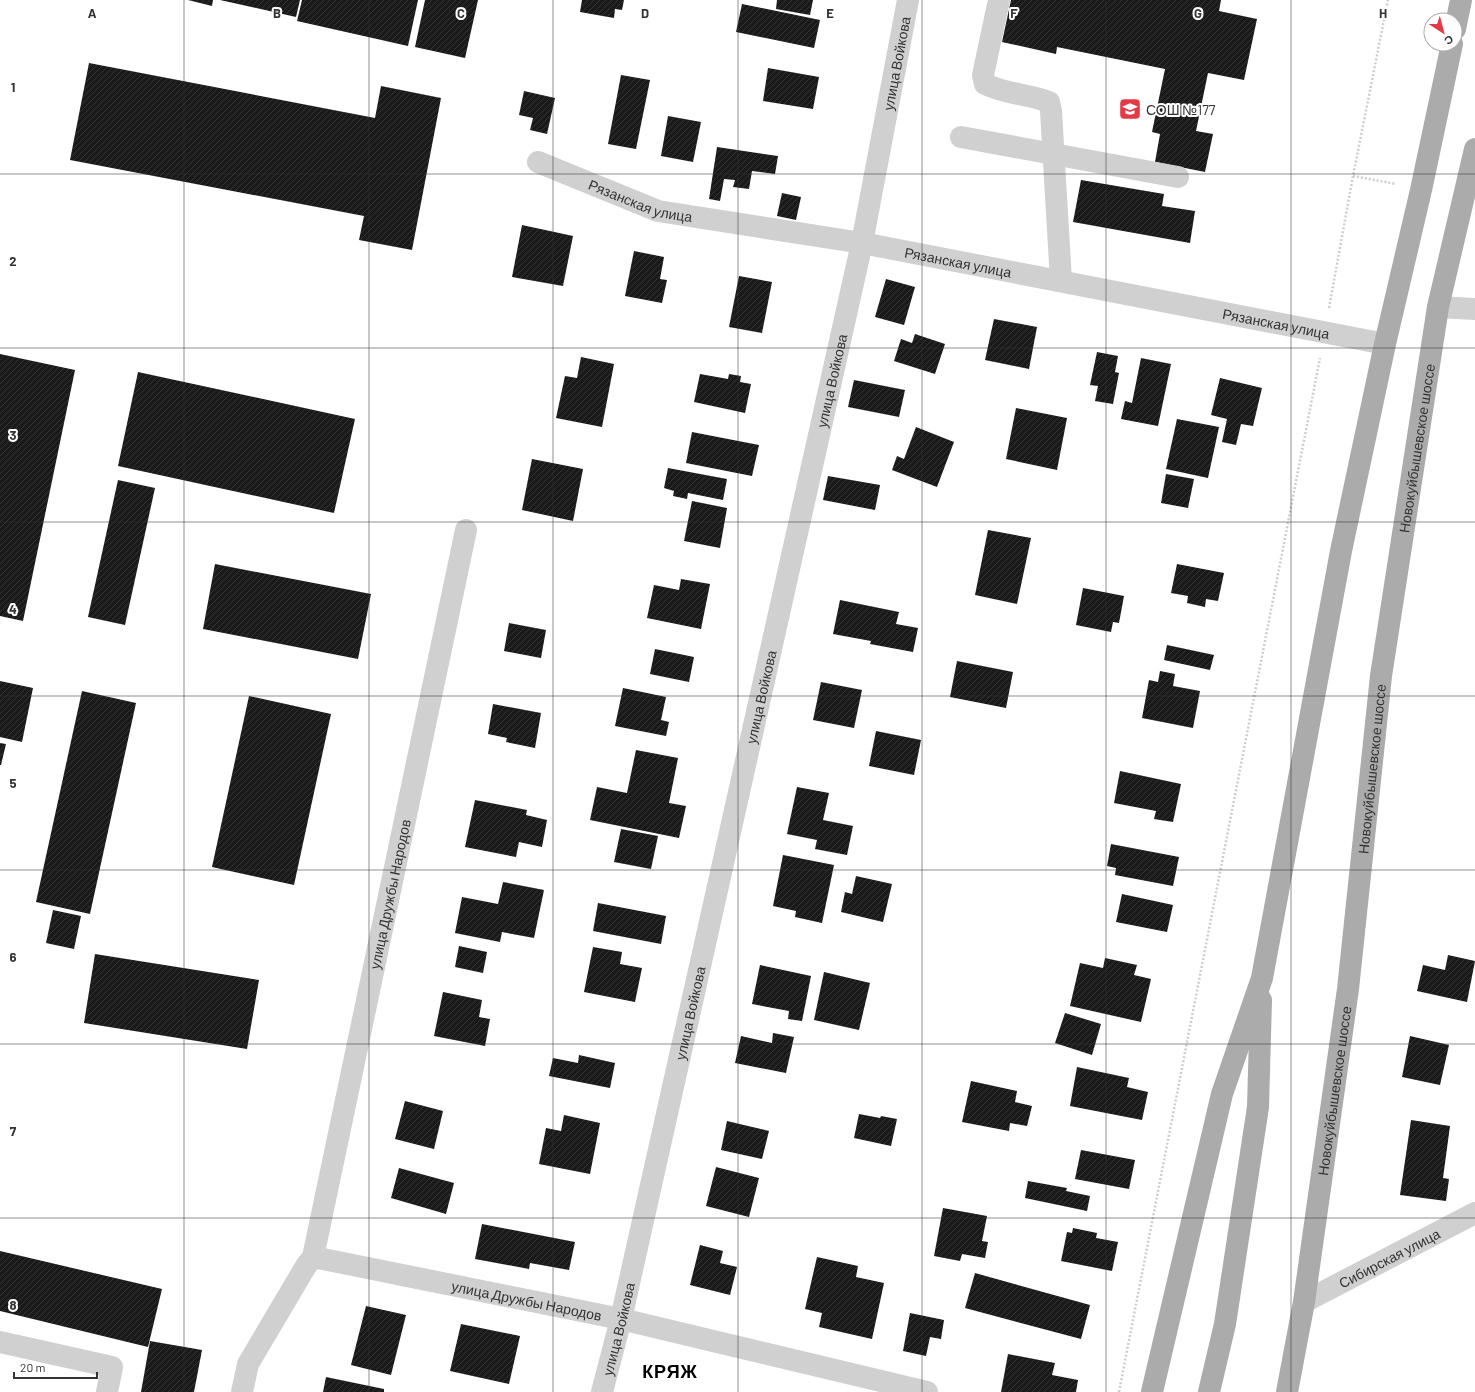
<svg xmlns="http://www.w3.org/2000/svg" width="1475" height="1392" font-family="Barlow,sans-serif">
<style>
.building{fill:url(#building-hatch)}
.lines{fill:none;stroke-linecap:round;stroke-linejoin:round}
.path{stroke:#cdcdcd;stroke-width:2.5;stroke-dasharray:2 2;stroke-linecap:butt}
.minor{stroke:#d0d0d0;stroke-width:22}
.major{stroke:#ababab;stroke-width:22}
.grid{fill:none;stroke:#333;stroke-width:1;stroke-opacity:0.55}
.labels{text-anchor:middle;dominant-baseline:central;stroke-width:4;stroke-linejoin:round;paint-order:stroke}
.street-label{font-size:14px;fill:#333;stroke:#fff}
.poi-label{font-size:14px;fill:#333;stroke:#fff;text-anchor:start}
.district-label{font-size:18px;font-weight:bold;letter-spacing:1px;fill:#000;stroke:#fff}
.grid-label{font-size:13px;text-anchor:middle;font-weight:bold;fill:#333;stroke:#fff;stroke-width:4;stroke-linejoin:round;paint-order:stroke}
</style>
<defs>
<pattern id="building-hatch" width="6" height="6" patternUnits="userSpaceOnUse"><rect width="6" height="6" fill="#1a1a1a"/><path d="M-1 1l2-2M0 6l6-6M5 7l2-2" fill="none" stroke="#333"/></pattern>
</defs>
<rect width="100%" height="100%" fill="#fff"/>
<!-- building -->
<g class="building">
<polygon points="188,0 213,0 212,6"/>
<polygon points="220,0 300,0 296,17"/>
<polygon points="302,0 418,0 408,46 297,21"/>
<polygon points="425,0 478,0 465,58 415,47"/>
<polygon points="582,0 624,0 622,10 615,9 614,18 580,12"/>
<polygon points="777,0 813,0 810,15 776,9"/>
<polygon points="1011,0 1221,0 1219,11 1257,19 1244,80 1208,73 1196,131 1213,134 1205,172 1155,162 1160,134 1152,132 1165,69 1057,47 1056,54 1002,42"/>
<polygon points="742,4 820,20 814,48 736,32"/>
<polygon points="89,63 375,118 381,86 441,98 412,250 359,240 364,216 70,160"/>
<polygon points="768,68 819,77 813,109 763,101"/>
<polygon points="621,75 650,80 636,149 608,144"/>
<polygon points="524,91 555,98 547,134 530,130 533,118 519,115"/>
<polygon points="668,116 701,122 693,162 661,156"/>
<polygon points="717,147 778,156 775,174 752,171 749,189 733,187 735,180 724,179 720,201 709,199"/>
<polygon points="1081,180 1164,194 1162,206 1195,211 1190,243 1073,222"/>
<polygon points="782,193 801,197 796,220 777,216"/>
<polygon points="522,225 573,236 563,286 512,277"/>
<polygon points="634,251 664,257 660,279 667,280 662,303 625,296"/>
<polygon points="739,276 772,282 762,333 729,327"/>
<polygon points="886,279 915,287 904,325 875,317"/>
<polygon points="994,319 1037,327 1029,369 985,360"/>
<polygon points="915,334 945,344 935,374 894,361 901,339 912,343"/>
<polygon points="1097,352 1118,356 1115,372 1119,373 1113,404 1095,401 1098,386 1090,385"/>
<polygon points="0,354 75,370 23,621 0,616"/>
<polygon points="581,357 614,364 602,427 556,418 565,376 577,378"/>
<polygon points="1141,358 1171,364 1158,426 1121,419 1125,401 1132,403"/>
<polygon points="138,372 355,419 334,513 118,466"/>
<polygon points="700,374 728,379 729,374 741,376 740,382 751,384 745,413 694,402"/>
<polygon points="1220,378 1262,388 1253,426 1241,424 1236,445 1222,442 1227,419 1211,415"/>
<polygon points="854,380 905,390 899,417 848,407"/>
<polygon points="1016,408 1067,418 1057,470 1006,459"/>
<polygon points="1177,419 1219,427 1208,478 1166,469"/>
<polygon points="916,427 954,442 937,487 892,470 897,456 904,459"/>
<polygon points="692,432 759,445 752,476 686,463"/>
<polygon points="532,459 583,469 573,521 522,510"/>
<polygon points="668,468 727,479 723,500 688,493 687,499 673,496 674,491 664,488"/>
<polygon points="1166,474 1194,479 1188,508 1161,503"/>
<polygon points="828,476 880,485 875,510 823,500"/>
<polygon points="118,480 155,488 125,625 88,617"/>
<polygon points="692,501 727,508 720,548 684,541"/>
<polygon points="988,530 1031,538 1017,604 975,595"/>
<polygon points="215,564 371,594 358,659 203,629"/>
<polygon points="1177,564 1224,573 1218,601 1206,599 1205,607 1187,603 1188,596 1171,593"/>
<polygon points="681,579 710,584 701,629 647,618 654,585 679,590"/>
<polygon points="1083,588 1124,596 1119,623 1113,622 1111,632 1076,625"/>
<polygon points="840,600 899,612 896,624 918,628 913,652 870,644 871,641 833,634"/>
<polygon points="509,623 546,630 541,658 504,651"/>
<polygon points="1167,645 1214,655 1210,670 1164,660"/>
<polygon points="655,649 694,657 689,682 650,674"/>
<polygon points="957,661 1013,672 1006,708 950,697"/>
<polygon points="1160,671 1175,674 1173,686 1200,691 1193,728 1142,718 1149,680 1158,682"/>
<polygon points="0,681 33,688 22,742 0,737"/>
<polygon points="821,682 862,690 854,728 813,720"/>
<polygon points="623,688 666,697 661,720 669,722 666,736 615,726"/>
<polygon points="82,691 136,703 90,914 36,902"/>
<polygon points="249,696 331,714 294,885 212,867"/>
<polygon points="493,704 541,713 535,748 506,742 507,738 488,734"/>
<polygon points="876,731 921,740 914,775 869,766"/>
<polygon points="0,743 6,744 1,765 0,765"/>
<polygon points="636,750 678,758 669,803 686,806 679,838 590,820 597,787 627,793"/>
<polygon points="1120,771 1181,784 1173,822 1154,819 1156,811 1114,803"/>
<polygon points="797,787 829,793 823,820 853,826 847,855 815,849 817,840 787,834"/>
<polygon points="475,800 527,810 526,815 547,820 542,847 519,842 516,857 465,847"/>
<polygon points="621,829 658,836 651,869 614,862"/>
<polygon points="1111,844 1179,857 1173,886 1115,875 1116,868 1107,866"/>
<polygon points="783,855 834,865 822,923 795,917 796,911 773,906"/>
<polygon points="856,876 892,884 883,922 841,912 845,892 852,894"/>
<polygon points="503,882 544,890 534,938 502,932 500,942 455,933 462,897 498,904"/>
<polygon points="1122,894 1173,905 1167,932 1116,922"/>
<polygon points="598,903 666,916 661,944 593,931"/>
<polygon points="53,910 81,916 74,949 46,943"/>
<polygon points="459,946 487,952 483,973 455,967"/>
<polygon points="593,947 622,952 620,964 642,968 635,1002 584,992"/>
<polygon points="95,954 259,980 247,1049 84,1023"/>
<polygon points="1448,955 1475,961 1467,1002 1417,991 1423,965 1445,970"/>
<polygon points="1105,958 1137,965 1134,975 1151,979 1141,1022 1070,1006 1080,963 1103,968"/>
<polygon points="760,965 811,976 802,1021 788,1019 789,1011 752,1004"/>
<polygon points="824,972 870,983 859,1030 814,1020"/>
<polygon points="443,992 482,1000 479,1017 490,1019 485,1046 434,1036"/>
<polygon points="1065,1013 1101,1024 1092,1055 1055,1043"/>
<polygon points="773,1033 794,1037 786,1073 735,1063 741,1036 772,1043"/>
<polygon points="1410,1036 1449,1045 1440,1085 1402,1077"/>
<polygon points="579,1055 615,1063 610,1088 549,1076 553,1058 578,1063"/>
<polygon points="1077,1067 1129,1078 1127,1087 1148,1092 1142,1120 1070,1106"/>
<polygon points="971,1081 1017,1091 1015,1102 1032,1106 1027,1126 1010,1123 1009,1131 962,1122"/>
<polygon points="405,1101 443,1111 434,1149 395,1139"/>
<polygon points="859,1114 880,1118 881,1116 897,1119 891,1146 854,1138"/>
<polygon points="564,1115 600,1123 590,1174 539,1164 546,1128 561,1131"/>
<polygon points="1411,1120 1450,1126 1443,1178 1449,1179 1446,1201 1400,1195"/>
<polygon points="727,1121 769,1131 762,1159 721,1150"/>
<polygon points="1081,1150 1135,1160 1129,1189 1075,1179"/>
<polygon points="716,1167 759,1178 749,1217 706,1206"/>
<polygon points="399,1168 454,1183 446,1214 391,1198"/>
<polygon points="1028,1181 1067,1188 1066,1191 1090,1196 1087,1211 1025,1198"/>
<polygon points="943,1208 987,1216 982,1241 988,1242 985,1258 962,1254 960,1261 934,1256"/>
<polygon points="482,1224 575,1242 569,1270 530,1263 529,1269 475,1259"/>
<polygon points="1073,1228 1097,1233 1096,1238 1118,1242 1112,1271 1061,1261 1067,1232 1072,1233"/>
<polygon points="700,1245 723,1251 720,1263 737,1267 730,1295 690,1285"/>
<polygon points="0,1251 162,1289 148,1347 0,1311"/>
<polygon points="817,1257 858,1266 856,1277 884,1283 872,1339 819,1327 822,1313 805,1309"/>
<polygon points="975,1273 1090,1305 1081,1339 965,1308"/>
<polygon points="366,1306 406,1315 391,1375 351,1365"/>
<polygon points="910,1313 944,1320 941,1339 930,1337 926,1356 903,1351"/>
<polygon points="461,1324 520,1336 509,1384 450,1371"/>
<polygon points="150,1341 202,1350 194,1392 141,1392"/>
<polygon points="1008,1354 1055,1363 1052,1375 1078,1380 1076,1392 1001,1392"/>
<polygon points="326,1377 384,1389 384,1392 323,1392"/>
</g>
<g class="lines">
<!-- path -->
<g class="path">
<polyline points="1353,176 1396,184"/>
<polyline points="1329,308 1353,176 1388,0"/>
<polyline points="1119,1392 1320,358"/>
</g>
<!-- minor -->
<g class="minor">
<path d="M999,0L983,75L985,84C1005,94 1028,94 1049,102L1051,111L1061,281"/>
<polyline points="961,137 1178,177"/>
<path id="s1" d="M538,162L658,211L862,243L1385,344"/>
<polyline points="1438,307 1475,309"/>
<path id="s2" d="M313,1257L466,530"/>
<path id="s3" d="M1304,1302L1475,1213"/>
<polyline points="0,1342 112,1367 107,1392"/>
<path id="s4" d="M242,1392L248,1364L306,1266L313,1257L621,1319L927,1392"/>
<path id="s5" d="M602,1392L621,1319L862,243L908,0"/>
</g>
<!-- major -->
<g class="major">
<polyline points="1455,29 1461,0"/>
<polyline points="1152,1392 1222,1094 1262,978 1341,551 1385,344 1421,190 1452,44"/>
<polyline points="1209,1392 1225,1324 1258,1107 1261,1000"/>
<path id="s6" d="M1287,1392L1304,1302L1348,989L1381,676L1438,307L1475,149"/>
</g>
</g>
<!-- grid -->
<path class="grid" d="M184,0V1392M369,0V1392M553,0V1392M738,0V1392M922,0V1392M1106,0V1392M1291,0V1392M0,174H1475M0,348H1475M0,522H1475M0,696H1475M0,870H1475M0,1044H1475M0,1218H1475"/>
<!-- icons -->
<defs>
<g id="school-square" transform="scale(1.15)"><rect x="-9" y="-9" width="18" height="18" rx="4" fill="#e63946" stroke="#fff"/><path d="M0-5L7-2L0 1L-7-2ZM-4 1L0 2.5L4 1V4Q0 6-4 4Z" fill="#fff"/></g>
</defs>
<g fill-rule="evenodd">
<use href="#school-square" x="1130" y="109"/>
</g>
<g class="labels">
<!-- street labels -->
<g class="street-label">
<text stroke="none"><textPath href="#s5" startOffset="1361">улица Войкова</textPath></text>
<text stroke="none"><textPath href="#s1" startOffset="110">Рязанская улица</textPath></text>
<text stroke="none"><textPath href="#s1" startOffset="434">Рязанская улица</textPath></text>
<text stroke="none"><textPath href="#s1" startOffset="758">Рязанская улица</textPath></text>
<text stroke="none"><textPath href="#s5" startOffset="1037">улица Войкова</textPath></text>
<text stroke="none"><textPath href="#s6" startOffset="953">Новокуйбышевское шоссе</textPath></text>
<text stroke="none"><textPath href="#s5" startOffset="713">улица Войкова</textPath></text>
<text stroke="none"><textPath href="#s6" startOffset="629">Новокуйбышевское шоссе</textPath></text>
<text stroke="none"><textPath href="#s2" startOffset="371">улица Дружбы Народов</textPath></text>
<text stroke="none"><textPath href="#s5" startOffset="389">улица Войкова</textPath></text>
<text stroke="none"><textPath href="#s6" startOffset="305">Новокуйбышевское шоссе</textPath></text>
<text stroke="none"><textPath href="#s3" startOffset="96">Сибирская улица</textPath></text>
<text stroke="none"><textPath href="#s4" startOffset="372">улица Дружбы Народов</textPath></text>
<text stroke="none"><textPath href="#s5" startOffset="65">улица Войкова</textPath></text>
</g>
<!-- poi labels -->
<g class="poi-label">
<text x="1146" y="109">СОШ №177</text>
</g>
<!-- district labels -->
<g class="district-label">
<text x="670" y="1371">КРЯЖ</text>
</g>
</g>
<g class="grid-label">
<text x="92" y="18">A</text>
<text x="277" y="18">B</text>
<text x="461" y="18">C</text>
<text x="645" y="18">D</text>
<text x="830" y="18">E</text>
<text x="1014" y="18">F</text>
<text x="1198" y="18">G</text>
<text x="1383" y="18">H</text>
<text x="13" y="92">1</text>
<text x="13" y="266">2</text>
<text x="13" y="440">3</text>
<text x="13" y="614">4</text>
<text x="13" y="788">5</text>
<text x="13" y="962">6</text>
<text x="13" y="1136">7</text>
<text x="13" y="1310">8</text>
</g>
<!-- north arrow -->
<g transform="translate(1443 32) rotate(144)"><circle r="19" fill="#ffffff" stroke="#adadad"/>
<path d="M0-3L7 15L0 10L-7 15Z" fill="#e63946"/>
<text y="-6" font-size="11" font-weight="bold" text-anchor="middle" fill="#333333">С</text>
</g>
<!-- scale -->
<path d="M14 1372v6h83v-6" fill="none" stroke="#333333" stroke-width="2"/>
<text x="20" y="1372" font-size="12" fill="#333333" stroke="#ffffff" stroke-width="3" paint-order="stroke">20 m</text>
</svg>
